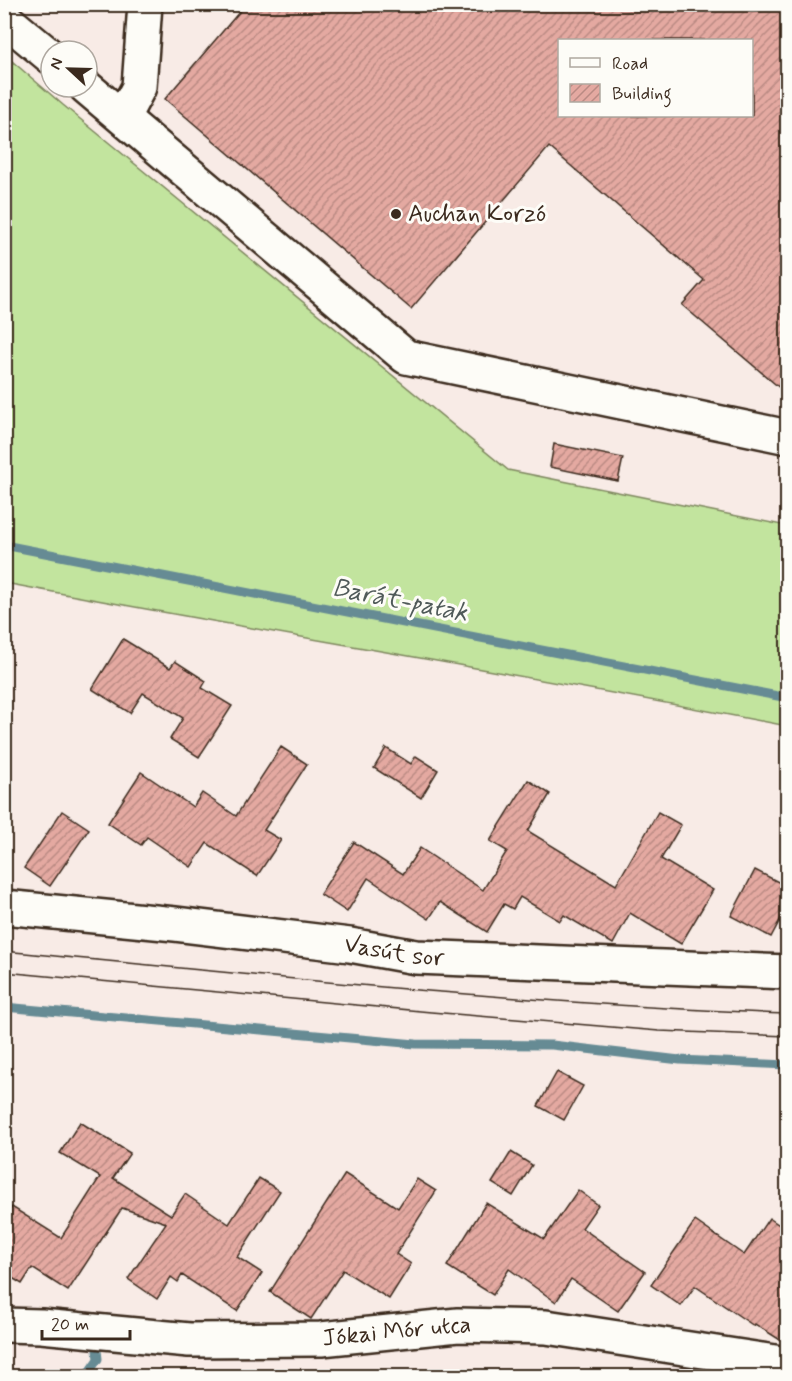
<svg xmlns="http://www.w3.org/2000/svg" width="792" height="1381" font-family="Mynerve,sans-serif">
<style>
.grass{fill:#c2e49e;stroke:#7e875e;stroke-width:1.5}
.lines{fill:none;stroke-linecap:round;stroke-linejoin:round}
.stream{stroke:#668b94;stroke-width:9}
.building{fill:url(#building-hatch);stroke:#3b2a1e;stroke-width:1.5;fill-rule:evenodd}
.minor-casing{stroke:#3b2a1e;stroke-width:38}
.minor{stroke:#fdfcf7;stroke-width:33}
.tram{stroke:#3b2a1e;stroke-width:1.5}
.poi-dot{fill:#3b2a1e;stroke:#fdfcf7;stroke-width:2}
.labels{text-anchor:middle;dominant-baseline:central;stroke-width:6;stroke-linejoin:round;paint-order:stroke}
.poi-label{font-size:24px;fill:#3b2a1e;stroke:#fdfcf7;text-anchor:start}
.street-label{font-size:24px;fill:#3b2a1e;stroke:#fdfcf7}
.water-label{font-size:26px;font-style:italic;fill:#505a59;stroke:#fdfcf7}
</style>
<defs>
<pattern id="building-hatch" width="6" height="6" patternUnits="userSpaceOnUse" patternTransform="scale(1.5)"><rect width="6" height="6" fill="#e4a9a1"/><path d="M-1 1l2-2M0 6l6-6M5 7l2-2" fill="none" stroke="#ba8a83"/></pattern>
</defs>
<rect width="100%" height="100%" fill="#f8ebe6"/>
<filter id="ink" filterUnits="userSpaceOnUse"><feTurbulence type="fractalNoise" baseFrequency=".0167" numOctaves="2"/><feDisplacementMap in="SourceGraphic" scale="12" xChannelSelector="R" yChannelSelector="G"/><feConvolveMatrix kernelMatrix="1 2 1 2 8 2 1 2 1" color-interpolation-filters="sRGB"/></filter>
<g filter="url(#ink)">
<!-- grass -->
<path class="grass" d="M5,55L63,105L508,470L787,526V726C527,675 265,632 5,583Z"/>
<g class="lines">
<!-- stream -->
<g class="stream">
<polyline points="4,545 788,698"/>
<polyline points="4,1007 416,1044 552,1045 680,1060 788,1065"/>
<polyline points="86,1376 98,1359 97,1350"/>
</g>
</g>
<!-- building -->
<g class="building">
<path d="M246,4H788V395L682,305L704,280L549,147L411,309L165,99ZM560,40H752V116H560Z"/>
<polygon points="554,444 623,458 618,481 550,467"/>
<polygon points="123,639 170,668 175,661 206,681 202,688 232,706 199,757 170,739 183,718 143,693 130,713 92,689"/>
<polygon points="281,747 307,764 264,830 281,840 257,876 207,843 191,867 147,837 141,845 108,823 141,772 193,807 202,793 236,816"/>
<polygon points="386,748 411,764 416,756 438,770 421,798 374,768"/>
<polygon points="528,780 550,794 528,831 616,885 658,812 681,825 661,859 713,890 681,944 630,913 613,944 564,915 560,921 520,897 513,909 504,904 487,932 440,902 429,919 368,878 347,912 320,894 354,842 403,874 420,848 483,890 507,851 490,841"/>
<polygon points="62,811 89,829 50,886 24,868"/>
<polygon points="755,870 788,887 788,905 771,937 731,916"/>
<polygon points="557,1072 583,1086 564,1120 538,1106"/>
<polygon points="80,1122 130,1153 113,1178 171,1215 185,1194 229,1224 259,1178 280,1191 237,1257 262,1273 237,1311 182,1275 178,1282 171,1277 157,1299 128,1279 166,1223 122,1208 68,1291 32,1268 22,1284 4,1273 4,1220 12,1207 61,1238 100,1177 60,1153"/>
<polygon points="511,1152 532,1165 513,1196 492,1183"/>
<polygon points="345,1174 398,1208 417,1179 436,1191 396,1254 411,1264 389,1299 343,1270 311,1319 270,1292"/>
<polygon points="578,1190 598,1205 582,1228 645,1272 618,1311 571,1279 556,1302 509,1269 493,1295 447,1266 486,1203 544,1239"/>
<polygon points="769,1218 788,1231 788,1345 755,1324 754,1326 695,1286 681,1306 651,1285 695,1221 744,1255"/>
</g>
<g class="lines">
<!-- minor casing -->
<g class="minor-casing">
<g id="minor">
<polyline points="4,18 51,57"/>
<polyline points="86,87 406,357 788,437"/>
<polyline points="123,117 139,87 145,4"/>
<path id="s1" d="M4,907L175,924L350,945L416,957L788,972"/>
<path id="s2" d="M4,1325L41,1326L189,1340L321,1339L458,1325L546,1327L788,1364"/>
</g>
</g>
<!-- minor -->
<use href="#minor" class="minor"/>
<!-- tram -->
<g class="tram">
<path d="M4,951C265,976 526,1004 788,1014"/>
<polyline points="4,972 431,1012 659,1031 788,1036"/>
</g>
</g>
</g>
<!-- markers -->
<circle class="poi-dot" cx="396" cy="214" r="6"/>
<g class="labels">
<!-- poi labels -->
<g class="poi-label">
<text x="408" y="214">Auchan Korzó</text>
</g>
<!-- street labels -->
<g class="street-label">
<text stroke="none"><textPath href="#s1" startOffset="393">Vasút sor</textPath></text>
<text stroke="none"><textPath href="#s2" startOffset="394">Jókai Mór utca</textPath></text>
</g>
<!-- water labels -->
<g class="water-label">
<text transform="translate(400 601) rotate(11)">Barát-patak</text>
</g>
</g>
<!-- margin -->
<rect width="792" height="1381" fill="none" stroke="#fdfcf7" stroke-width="24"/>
<rect x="12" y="12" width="768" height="1357" fill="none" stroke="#3b2a1e" stroke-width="2" filter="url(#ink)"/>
<!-- legend -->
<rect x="558" y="39" width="195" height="78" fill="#fdfcf7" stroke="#afa8a0" stroke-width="1.5"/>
<rect x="570" y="58" width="30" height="9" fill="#fdfcf7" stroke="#afa8a0" stroke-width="1.5"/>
<text x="612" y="69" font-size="18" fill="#3b2a1e">Road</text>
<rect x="570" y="84" width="30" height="18" fill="url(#building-hatch)" stroke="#afa8a0" stroke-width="1.5"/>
<text x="612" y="99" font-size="18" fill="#3b2a1e">Building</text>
<!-- north arrow -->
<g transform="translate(69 69) rotate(292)"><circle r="28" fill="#fdfcf7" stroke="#afa8a0" stroke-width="1.5"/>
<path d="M0-4.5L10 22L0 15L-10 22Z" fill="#3b2a1e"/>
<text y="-9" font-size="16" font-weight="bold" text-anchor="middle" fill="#3b2a1e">N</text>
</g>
<!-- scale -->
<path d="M42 1330v9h88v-9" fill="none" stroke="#3b2a1e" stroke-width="3"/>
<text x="51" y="1330" font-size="18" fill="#3b2a1e" stroke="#fdfcf7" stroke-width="4.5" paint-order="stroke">20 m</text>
</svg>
